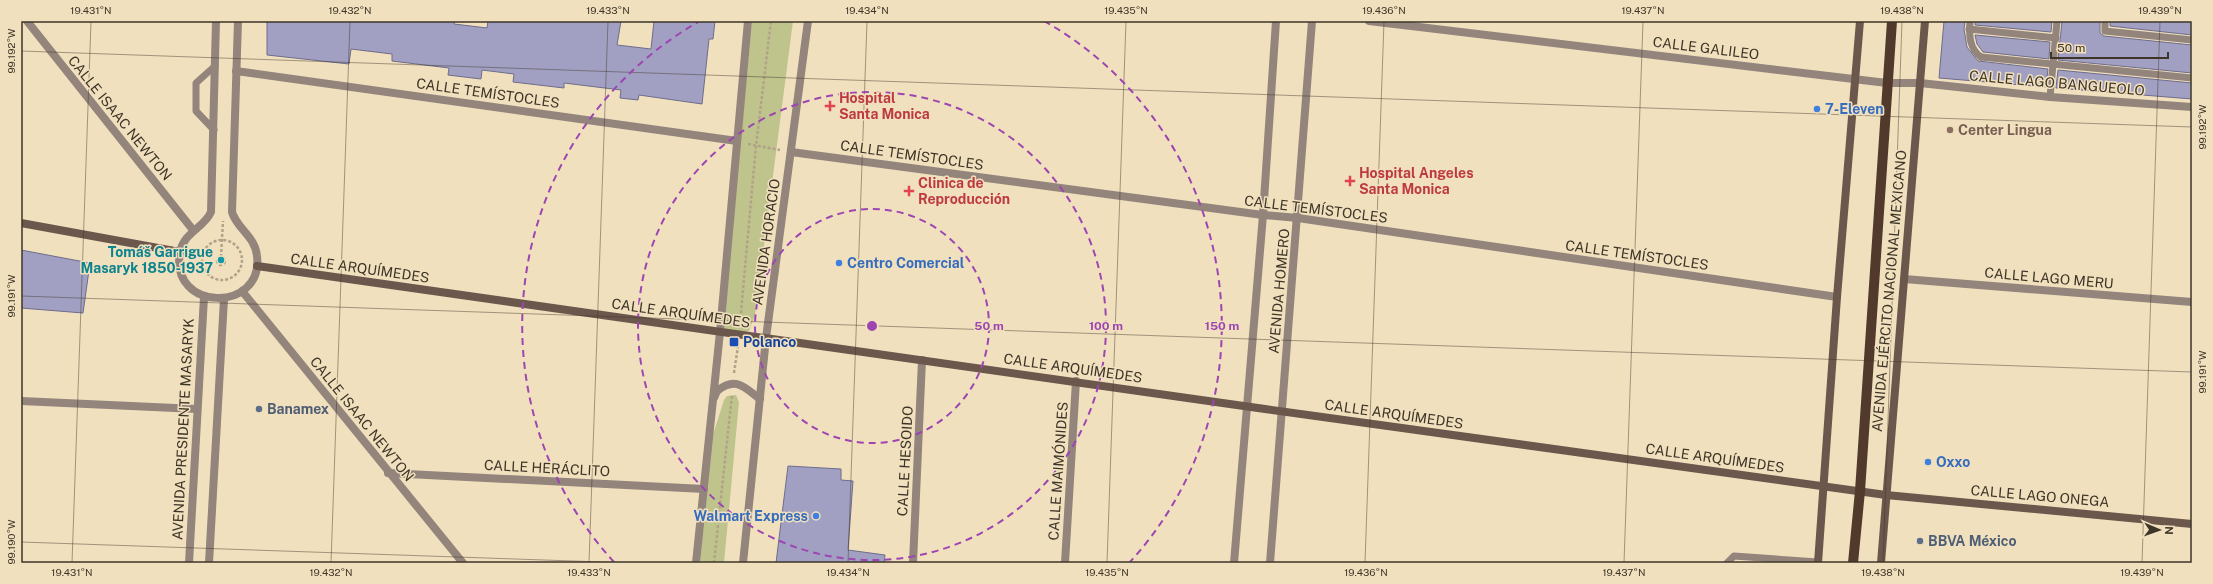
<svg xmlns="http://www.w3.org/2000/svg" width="2213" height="584" font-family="'Public Sans',sans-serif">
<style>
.green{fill:#bfc38c}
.building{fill:#a2a0c2;stroke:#6e6c8b}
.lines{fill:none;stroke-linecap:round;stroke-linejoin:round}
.path{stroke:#b1a388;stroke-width:2.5;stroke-dasharray:3 2;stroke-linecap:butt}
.service{stroke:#93847c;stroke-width:7}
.minor{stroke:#93847c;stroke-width:8}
.tertiary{stroke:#93847c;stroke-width:8}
.secondary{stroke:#6c574c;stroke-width:8}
.primary{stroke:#51392b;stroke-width:10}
.service-bridge{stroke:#93847c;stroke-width:7}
.ticks{fill:none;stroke:#3d3528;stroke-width:1;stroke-opacity:0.45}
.ring{fill:none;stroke:#9d46b2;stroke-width:2;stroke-dasharray:7 5}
.health-dot{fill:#e0444e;stroke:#f1e0be;stroke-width:1.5}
.shop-dot{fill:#3f7fe0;stroke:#f1e0be;stroke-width:1.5}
.education-dot{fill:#8d6e63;stroke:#f1e0be;stroke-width:1.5}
.culture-dot{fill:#0f9aa8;stroke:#f1e0be;stroke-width:1.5}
.transit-dot{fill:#1a4fb4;stroke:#f1e0be;stroke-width:1.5}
.service-dot{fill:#5c6f8a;stroke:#f1e0be;stroke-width:1.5}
.labels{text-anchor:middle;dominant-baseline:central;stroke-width:3;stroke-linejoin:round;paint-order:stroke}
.street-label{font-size:14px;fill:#3d3528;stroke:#f1e0be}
.health-label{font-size:14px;font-weight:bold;fill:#be3a42;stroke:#f1e0be;text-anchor:start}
.shop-label{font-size:14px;font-weight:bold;fill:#366cbe;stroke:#f1e0be;text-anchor:start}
.education-label{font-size:14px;font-weight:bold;fill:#785e54;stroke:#f1e0be;text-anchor:start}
.culture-label{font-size:14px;font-weight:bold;fill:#0d838f;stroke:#f1e0be;text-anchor:end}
.transit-label{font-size:14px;font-weight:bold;fill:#164399;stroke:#f1e0be;text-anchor:start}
.service-label{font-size:14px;font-weight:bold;fill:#4e5e75;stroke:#f1e0be;text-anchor:start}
.centre{fill:#9d46b2;stroke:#f1e0be;stroke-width:2}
.ring-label{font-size:12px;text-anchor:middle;font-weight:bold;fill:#9d46b2;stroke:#f1e0be;stroke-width:3;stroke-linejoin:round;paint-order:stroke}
.neatline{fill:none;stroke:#3d3528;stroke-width:1.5}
.ticks-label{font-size:10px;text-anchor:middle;fill:#3d3528}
</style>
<rect width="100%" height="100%" fill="#f1e0be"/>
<!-- green -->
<g class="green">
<polygon points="752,21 793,21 755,315 749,331 743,333 725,329 723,320"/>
<polygon points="736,395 739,402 724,563 700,563 712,438 724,400 727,396"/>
</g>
<!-- building -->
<g class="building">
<polygon points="267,21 455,21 454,24 487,28 488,21 621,21 617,45 651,49 654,21 715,21 713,39 709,39 702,104 639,95 638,100 620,98 621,90 564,83 564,88 513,82 514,74 482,70 481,79 448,75 449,68 392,61 392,54 351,49 349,64 267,55"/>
<polygon points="1944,21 1965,21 1964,29 1967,47 1978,61 2048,69 2046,87 1939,78"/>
<polygon points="1975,21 2052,21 2051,32 1975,25"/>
<polygon points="2062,21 2100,21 2100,33 2104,36 2192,45 2192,73 2058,60"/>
<polygon points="2110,21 2192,21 2192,35 2110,26"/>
<polygon points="1975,35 2050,42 2049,59 1983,52 1977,44"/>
<polygon points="2058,70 2192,83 2192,99 2056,88"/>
<polygon points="21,250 90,263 83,313 21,308"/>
<polygon points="788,466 841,469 841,480 853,481 848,550 885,555 884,563 776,563"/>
</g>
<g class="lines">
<!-- path -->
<g class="path">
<polyline points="748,144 780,150"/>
<circle cx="222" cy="260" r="20"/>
<polyline points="221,257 223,221"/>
<circle cx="221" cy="261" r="4"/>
<polyline points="740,323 756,146 771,21"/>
<polyline points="734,373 738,346"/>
<polyline points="714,563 732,395"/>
</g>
<!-- service -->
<g class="service">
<path d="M1970,21C1969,34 1969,49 1981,57"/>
<polyline points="2105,21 2105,31 2192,40"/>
<polyline points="1969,29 2056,38"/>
<polyline points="2050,97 2057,21"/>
<polyline points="214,130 196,111 196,83 215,66"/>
<polyline points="1727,563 1734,556 1818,562"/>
</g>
<!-- minor -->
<g class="minor">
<polyline points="27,21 193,230"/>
<polyline points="1369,21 1887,83 1920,83 2050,97 2192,107"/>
<polyline points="236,71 737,141"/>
<polyline points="791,152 1263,215 1298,218 1837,297"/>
<polyline points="1904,279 2192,302"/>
<polyline points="242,291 463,563"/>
<polyline points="21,401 197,409"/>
<polyline points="388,473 704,489"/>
<polyline points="913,563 922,360"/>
<polyline points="1065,563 1076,381"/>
</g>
<!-- tertiary -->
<g class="tertiary">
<path d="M216,21L211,212C204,228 184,232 180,252C169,312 264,313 257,256C255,236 237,229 232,212L238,21"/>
<path d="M714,398L717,391C736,376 744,387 760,399"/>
<polyline points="189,563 204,297"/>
<polyline points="209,563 224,299"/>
<polyline points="696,563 720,332 748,21"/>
<polyline points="743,563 766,338 808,21"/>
<polyline points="1234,563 1263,215 1276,21"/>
<polyline points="1270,563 1312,21"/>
</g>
<!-- secondary -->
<g class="secondary">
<polyline points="21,223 180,252"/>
<polyline points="257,266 1265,409 1886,495 2192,524"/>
<polyline points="1818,563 1837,297 1860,21"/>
<polyline points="1881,563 1925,21"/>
</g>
<!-- primary -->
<polyline class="primary" points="1853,563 1860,491 1892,21"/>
<!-- service-bridge -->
<polyline class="service-bridge" points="1981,57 2192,78"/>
</g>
<!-- ticks -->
<path class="ticks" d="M21,51L2192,127M21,296L2192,372M21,542L631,563M72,563L91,21M331,563L350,21M589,563L608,21M848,563L867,21M1107,563L1126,21M1365,563L1384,21M1624,563L1643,21M1883,563L1902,21M2142,563L2160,21"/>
<!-- distance rings -->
<g class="ring">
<circle cx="872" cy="326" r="117"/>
<circle cx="872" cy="326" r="234"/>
<path d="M614 562A350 350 0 0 1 700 21M1044 21A350 350 0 0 1 1130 562"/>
</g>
<!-- markers -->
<g class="health-dot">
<path d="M828 100h4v4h4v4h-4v4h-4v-4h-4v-4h4z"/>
<path d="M1348 175h4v4h4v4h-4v4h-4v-4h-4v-4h4z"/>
<path d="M907 185h4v4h4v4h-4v4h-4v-4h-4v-4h4z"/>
</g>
<g class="shop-dot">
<circle cx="1817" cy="109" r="4"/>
<circle cx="839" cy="263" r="4"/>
<circle cx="1928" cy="462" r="4"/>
<circle cx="816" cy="516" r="4"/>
</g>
<circle class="education-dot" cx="1950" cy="130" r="4"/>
<circle class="culture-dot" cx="221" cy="260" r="4"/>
<rect class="transit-dot" x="729" y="337" width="10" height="10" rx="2"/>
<g class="service-dot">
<circle cx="259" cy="409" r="4"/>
<circle cx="1920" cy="541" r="4"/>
</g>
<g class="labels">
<!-- street labels -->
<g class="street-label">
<text transform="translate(1706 48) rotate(7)">CALLE GALILEO</text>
<text transform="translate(2057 83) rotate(5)">CALLE LAGO BANGUEOLO</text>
<text transform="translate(488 93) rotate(8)">CALLE TEMÍSTOCLES</text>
<text transform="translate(120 118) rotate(51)">CALLE ISAAC NEWTON</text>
<text transform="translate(912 155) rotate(8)">CALLE TEMÍSTOCLES</text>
<text transform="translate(1316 209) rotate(7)">CALLE TEMÍSTOCLES</text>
<text transform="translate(766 242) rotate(-82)">AVENIDA HORACIO</text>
<text transform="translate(1637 255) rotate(8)">CALLE TEMÍSTOCLES</text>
<text transform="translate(360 268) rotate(8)">CALLE ARQUÍMEDES</text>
<text transform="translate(2049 278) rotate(5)">CALLE LAGO MERU</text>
<text transform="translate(1279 291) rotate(-85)">AVENIDA HOMERO</text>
<text transform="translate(1889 291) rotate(-85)">AVENIDA EJÉRCITO NACIONAL MEXICANO</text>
<text transform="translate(681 313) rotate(8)">CALLE ARQUÍMEDES</text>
<text transform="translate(1073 368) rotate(8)">CALLE ARQUÍMEDES</text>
<text transform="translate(1394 414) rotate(8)">CALLE ARQUÍMEDES</text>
<text transform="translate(362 419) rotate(51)">CALLE ISAAC NEWTON</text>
<text transform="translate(183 429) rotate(-87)">AVENIDA PRESIDENTE MASARYK</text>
<text transform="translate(1715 458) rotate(8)">CALLE ARQUÍMEDES</text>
<text transform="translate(905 461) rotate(-87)">CALLE HESOIDO</text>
<text transform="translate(547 468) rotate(3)">CALLE HERÁCLITO</text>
<text transform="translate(1058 471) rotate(-86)">CALLE MAIMÓNIDES</text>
<text transform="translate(2040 496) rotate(5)">CALLE LAGO ONEGA</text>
</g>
<!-- health labels -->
<g class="health-label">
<text x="839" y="98">Hospital<tspan x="839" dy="16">Santa Monica</tspan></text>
<text x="1359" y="173">Hospital Angeles<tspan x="1359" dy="16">Santa Monica</tspan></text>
<text x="918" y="183">Clinica de<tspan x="918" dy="16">Reproducción</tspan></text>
</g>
<!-- shop labels -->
<g class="shop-label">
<text x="1825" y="109">7-Eleven</text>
<text x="847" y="263">Centro Comercial</text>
<text x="1936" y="462">Oxxo</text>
<text x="808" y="516" text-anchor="end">Walmart Express</text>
</g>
<!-- education labels -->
<g class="education-label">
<text x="1958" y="130">Center Lingua</text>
</g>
<!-- culture labels -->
<g class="culture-label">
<text x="213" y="252">Tomáš Garrigue<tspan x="213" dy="16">Masaryk 1850-1937</tspan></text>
</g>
<!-- transit labels -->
<g class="transit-label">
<text x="743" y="342">Polanco</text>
</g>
<!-- service labels -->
<g class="service-label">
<text x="267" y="409">Banamex</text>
<text x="1928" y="541">BBVA México</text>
</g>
</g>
<circle cx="872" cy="326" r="6" class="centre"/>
<g class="ring-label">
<text x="989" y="330">50 m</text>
<text x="1106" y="330">100 m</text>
<text x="1222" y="330">150 m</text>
</g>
<!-- border -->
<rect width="2213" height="584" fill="none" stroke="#f1e0be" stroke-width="44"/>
<!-- north arrow -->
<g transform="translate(2159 530) rotate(92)" stroke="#f1e0be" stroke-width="3" paint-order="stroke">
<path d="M0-3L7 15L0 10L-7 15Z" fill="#3d3528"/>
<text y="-6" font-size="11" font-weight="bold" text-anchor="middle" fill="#3d3528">N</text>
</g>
<!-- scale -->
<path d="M2051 52v6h117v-6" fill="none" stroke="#3d3528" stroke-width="2"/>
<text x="2057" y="52" font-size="12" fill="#3d3528" stroke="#f1e0be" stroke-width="3" paint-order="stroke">50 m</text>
<rect x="22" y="22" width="2169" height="540" class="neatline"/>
<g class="ticks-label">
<text x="91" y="14">19.431°N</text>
<text x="350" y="14">19.432°N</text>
<text x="608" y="14">19.433°N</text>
<text x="867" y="14">19.434°N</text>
<text x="1126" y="14">19.435°N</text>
<text x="1384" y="14">19.436°N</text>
<text x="1643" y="14">19.437°N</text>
<text x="1902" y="14">19.438°N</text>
<text x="2160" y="14">19.439°N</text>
<text transform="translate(11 51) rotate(-90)" y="4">99.192°W</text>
<text transform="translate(2202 127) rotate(-90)" y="4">99.192°W</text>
<text transform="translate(11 296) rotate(-90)" y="4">99.191°W</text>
<text transform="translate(2202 372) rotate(-90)" y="4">99.191°W</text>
<text transform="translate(11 542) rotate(-90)" y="4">99.190°W</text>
<text x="72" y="576">19.431°N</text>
<text x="331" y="576">19.432°N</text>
<text x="589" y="576">19.433°N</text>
<text x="848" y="576">19.434°N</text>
<text x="1107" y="576">19.435°N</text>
<text x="1366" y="576">19.436°N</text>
<text x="1624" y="576">19.437°N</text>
<text x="1883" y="576">19.438°N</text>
<text x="2142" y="576">19.439°N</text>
</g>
</svg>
